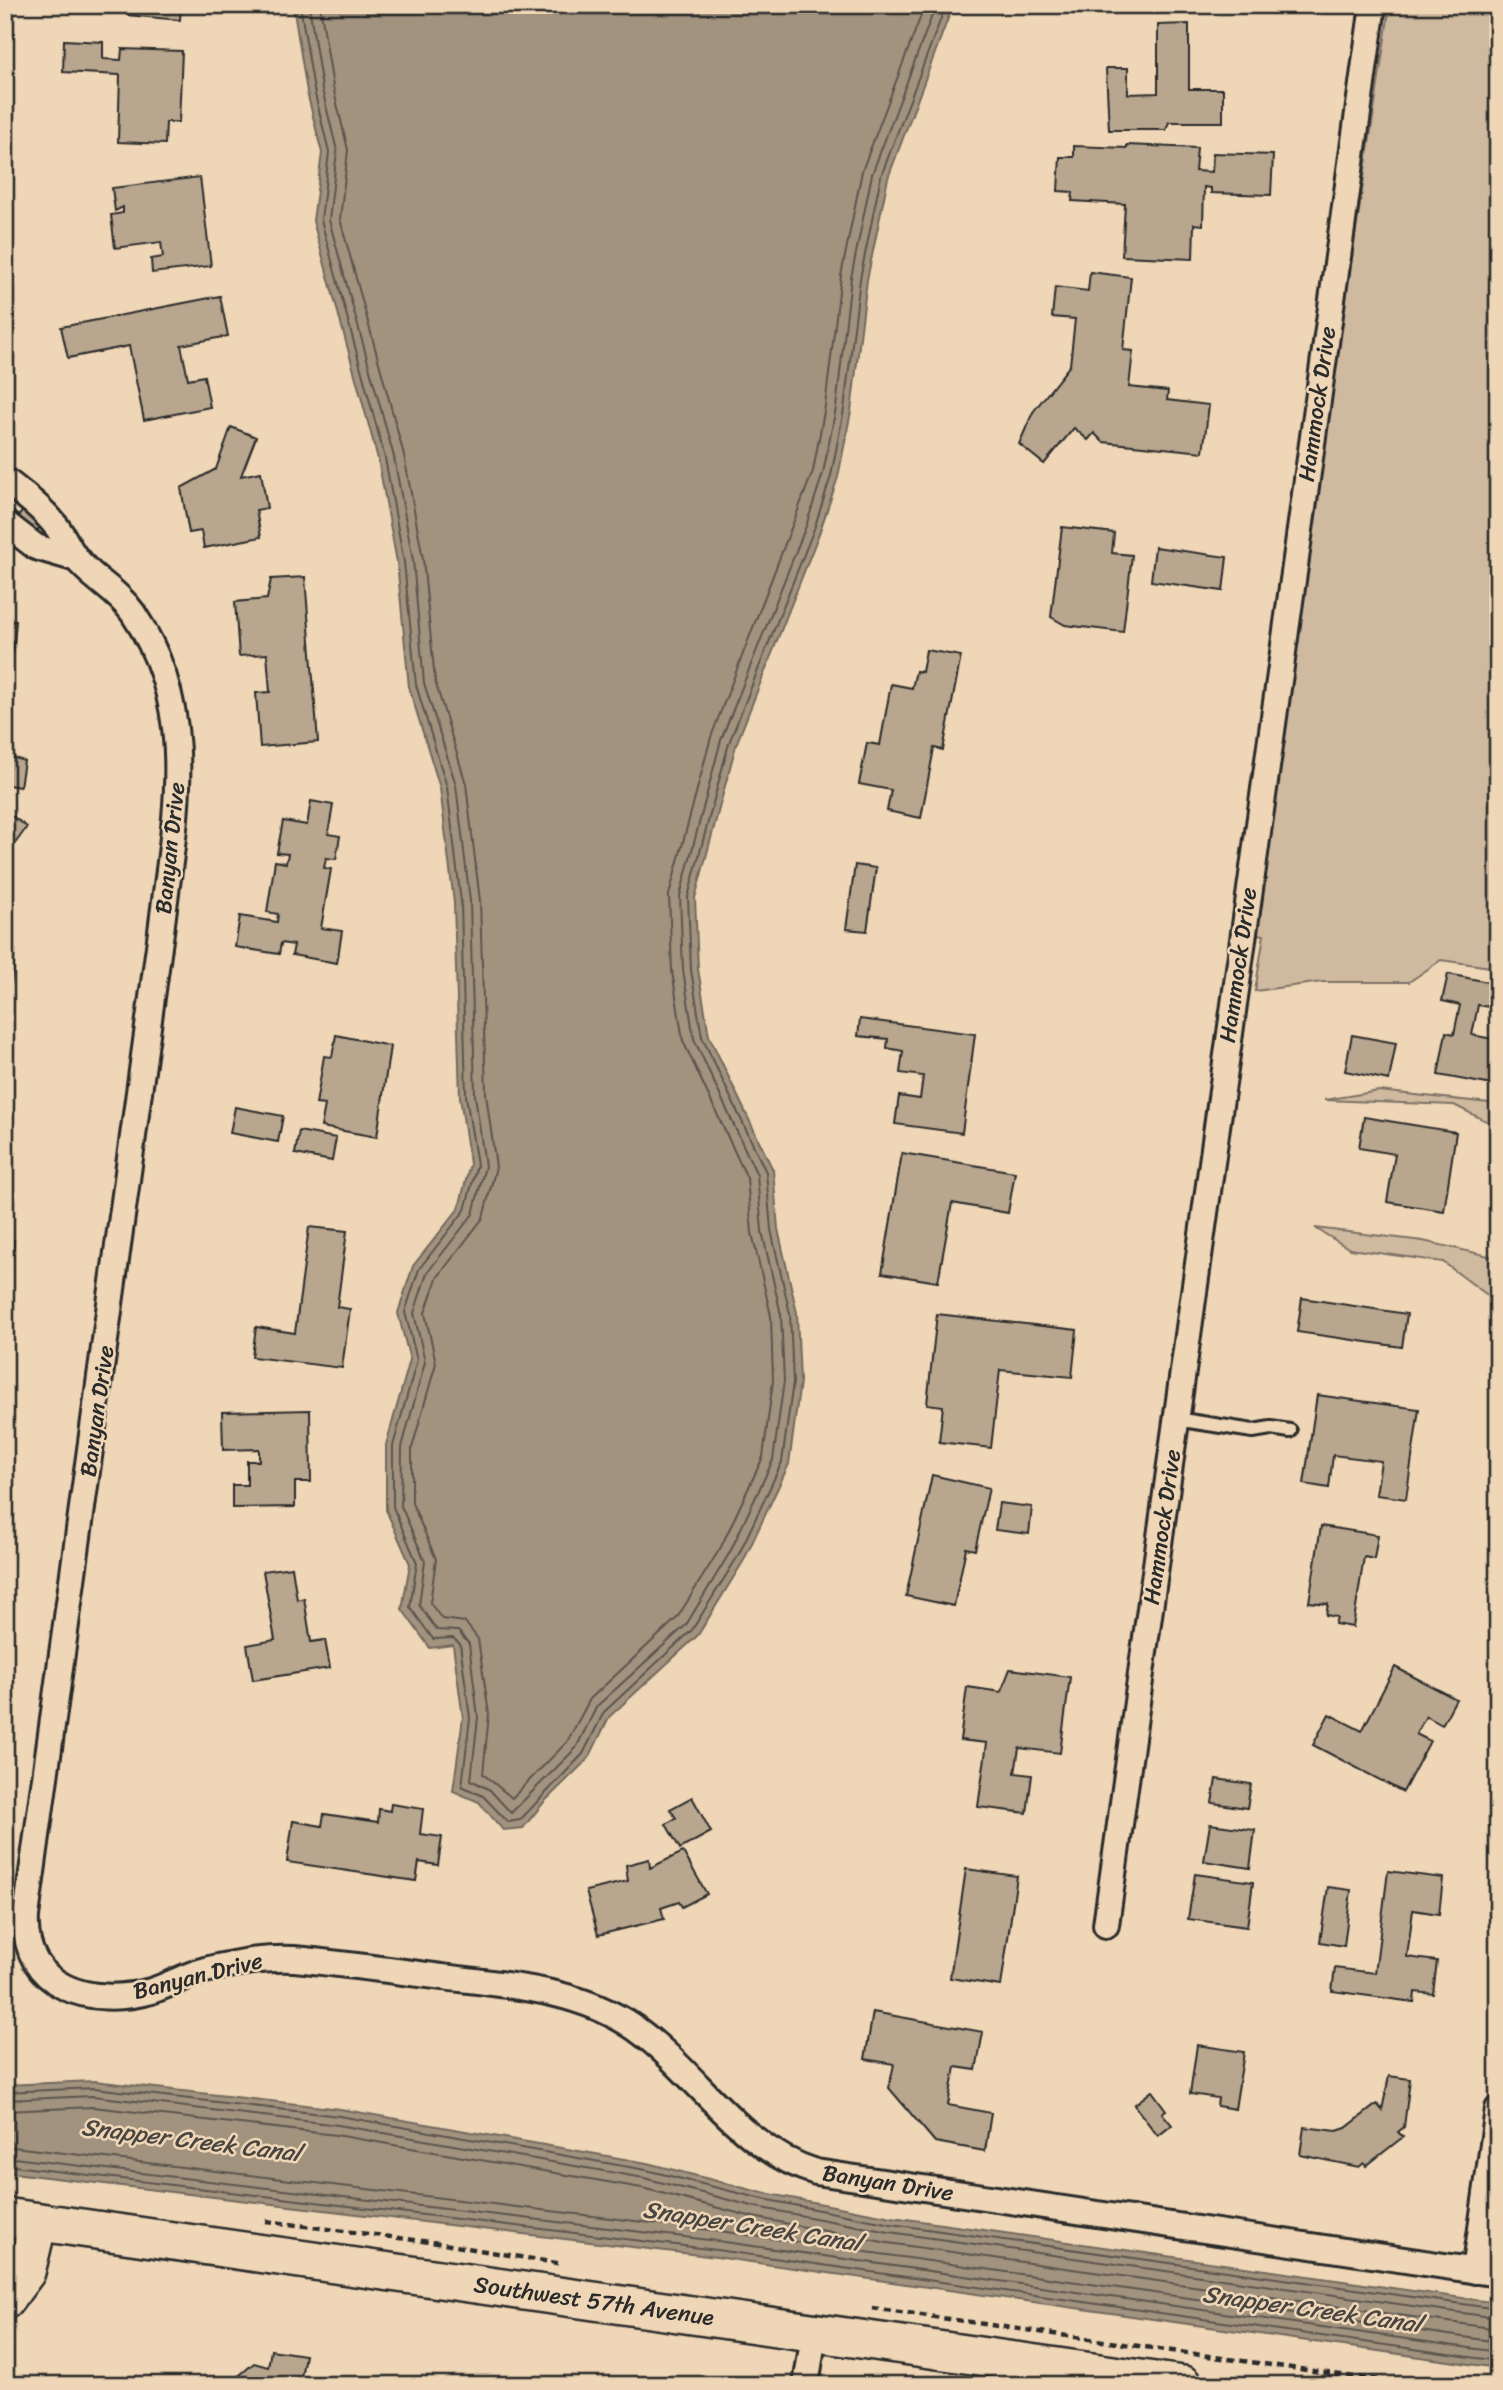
<svg xmlns="http://www.w3.org/2000/svg" width="1503" height="2390" font-family="Sriracha,sans-serif">
<style>
.green{fill:#cfbaa0;stroke:#7d7266;stroke-width:2}
.water{fill:#a2937f;stroke:#72695d;stroke-width:2}
.lines{fill:none;stroke-linecap:round;stroke-linejoin:round}
.shore{stroke:#5b554d;stroke-width:2}
.building{fill:#b8a68f;stroke:#2b2b2b;stroke-width:2}
.lane-casing{stroke:#2b2b2b;stroke-width:18}
.street-casing{stroke:#2b2b2b;stroke-width:30}
.secondary-casing{stroke:#2b2b2b;stroke-width:42}
.path{stroke:#2b2b2b;stroke-width:4.5;stroke-dasharray:7 5;stroke-linecap:butt}
.lane{stroke:#eed6b6;stroke-width:12}
.street{stroke:#eed6b6;stroke-width:24}
.secondary{stroke:#eed6b6;stroke-width:37}
.labels{text-anchor:middle;dominant-baseline:central;stroke-width:5;stroke-linejoin:round;paint-order:stroke}
.street-label{font-size:23px;fill:#2b2b2b;stroke:#eed6b6}
.water-label{font-size:24px;font-style:italic;fill:#494540;stroke:#eed6b6}
</style>
<rect width="100%" height="100%" fill="#eed6b6"/>
<filter id="ink" filterUnits="userSpaceOnUse"><feTurbulence type="fractalNoise" baseFrequency=".0143" numOctaves="2"/><feDisplacementMap in="SourceGraphic" scale="14" xChannelSelector="R" yChannelSelector="G"/><feConvolveMatrix kernelMatrix="1 2 1 2 8 2 1 2 1" color-interpolation-filters="sRGB"/></filter>
<g filter="url(#ink)">
<!-- green -->
<g class="green">
<polygon points="1390,5 1498,5 1498,968 1441,960 1409,982 1322,982 1255,991 1264,935 1250,933"/>
<polygon points="1379,1091 1498,1104 1498,1127 1454,1105 1324,1100"/>
<polygon points="1315,1228 1423,1241 1498,1258 1498,1303 1443,1262 1350,1249"/>
</g>
<!-- water -->
<g class="water">
<polygon points="293,5 953,5 888,178 867,280 851,411 838,477 820,531 736,745 695,898 698,969 709,1036 773,1170 778,1229 797,1313 800,1382 789,1464 744,1560 698,1635 609,1717 589,1758 544,1802 523,1828 503,1830 479,1802 453,1791 463,1718 453,1645 430,1648 402,1609 410,1564 386,1510 386,1445 410,1360 398,1313 413,1266 459,1208 470,1164 460,1097 454,903 440,788 409,687 397,562 378,459 313,221 322,153 307,92"/>
<polygon points="94,2081 340,2109 647,2163 759,2192 892,2217 1498,2303 1498,2368 716,2257 5,2172 5,2085"/>
</g>
<g class="lines">
<!-- shore -->
<g class="shore">
<polyline points="300,5 314,90 329,152 321,220 385,458 404,562 416,685 447,787 461,902 466,1096 477,1165 465,1210 419,1269 405,1312 417,1360 393,1446 393,1507 417,1563 410,1607 433,1639 453,1638 460,1644 470,1718 462,1786 483,1796 508,1822 520,1820 583,1754 604,1712 692,1630 738,1556 782,1462 793,1382 790,1314 771,1230 766,1172 702,1037 691,970 688,897 729,743 814,529 831,476 844,409 860,279 881,176 946,5"/>
<polyline points="309,5 322,89 337,151 329,220 394,457 413,560 424,683 456,785 470,901 475,1095 485,1166 473,1214 427,1273 414,1313 425,1362 402,1447 401,1506 425,1561 419,1605 437,1630 458,1631 469,1644 478,1717 471,1780 490,1790 511,1813 576,1748 597,1706 686,1625 730,1552 773,1460 784,1381 781,1315 762,1231 757,1175 694,1039 683,970 680,896 721,740 806,526 823,473 836,408 851,278 872,174 936,5"/>
<polyline points="320,5 333,87 348,150 340,219 404,455 423,559 435,681 466,784 480,901 486,1094 496,1167 483,1218 437,1278 425,1313 436,1363 412,1448 412,1503 436,1559 430,1603 442,1619 465,1622 478,1639 489,1714 483,1774 512,1798 567,1742 590,1699 677,1618 721,1547 763,1457 773,1381 771,1316 752,1233 747,1178 683,1041 672,971 669,895 711,737 813,471 825,406 841,276 862,171 925,5"/>
<polyline points="5,2092 94,2088 339,2116 646,2170 758,2198 891,2224 1498,2309"/>
<polyline points="5,2100 93,2096 338,2125 644,2178 756,2207 889,2232 1498,2318"/>
<polyline points="5,2111 93,2107 336,2135 642,2188 753,2217 888,2243 1498,2329"/>
<polyline points="5,2146 719,2231 1498,2342"/>
<polyline points="5,2157 718,2241 1498,2352"/>
<polyline points="5,2165 717,2250 1498,2361"/>
</g>
</g>
<!-- building -->
<g class="building">
<polygon points="128,5 181,5 180,20 127,15"/>
<polygon points="1189,24 1189,89 1223,89 1223,122 1169,122 1166,130 1109,130 1106,68 1128,68 1128,94 1158,93 1158,25"/>
<polygon points="64,40 103,42 103,59 121,60 122,49 182,51 179,122 166,122 165,144 118,142 120,75 63,72"/>
<polygon points="1127,145 1197,148 1195,171 1212,172 1213,153 1273,155 1271,195 1211,193 1211,188 1204,187 1203,225 1194,224 1193,259 1122,256 1125,204 1072,201 1073,192 1058,191 1060,157 1074,157 1074,146 1127,148"/>
<polygon points="200,177 211,266 152,273 151,259 163,257 161,242 115,248 111,215 123,213 123,207 115,211 112,188"/>
<polygon points="1090,272 1131,277 1123,350 1133,351 1129,387 1168,391 1167,400 1209,405 1203,452 1103,442 1094,433 1088,440 1074,428 1044,464 1019,444 1033,412 1070,365 1075,319 1052,317 1055,287 1088,291"/>
<polygon points="220,296 228,336 181,345 188,379 204,376 210,407 144,420 129,346 68,358 61,327"/>
<polygon points="231,427 256,437 241,476 261,472 267,508 256,510 261,537 204,548 201,531 189,533 181,488 216,469"/>
<polygon points="25,508 43,524 34,534 17,518"/>
<polygon points="1062,527 1114,533 1112,553 1132,555 1123,632 1065,625 1051,617"/>
<polygon points="1155,547 1227,557 1223,591 1151,581"/>
<polygon points="305,577 318,742 260,747 256,693 270,692 267,654 239,656 235,602 267,599 271,579"/>
<polygon points="5,620 16,621 13,653 5,652"/>
<polygon points="926,650 961,656 943,750 934,748 921,818 887,811 891,790 859,784 867,743 880,745 891,684 912,688 916,671 922,672"/>
<polygon points="5,755 24,761 20,787 8,785 5,803"/>
<polygon points="311,801 333,805 328,834 340,836 336,859 326,858 324,868 331,869 321,928 342,931 337,963 292,955 294,945 281,943 279,954 235,947 240,916 277,922 278,914 267,912 275,861 286,863 288,854 277,853 283,821 307,825"/>
<polygon points="5,811 27,827 14,845 5,839"/>
<polygon points="855,865 876,868 867,931 846,929"/>
<polygon points="5,949 15,950 11,984 5,983"/>
<polygon points="1448,974 1498,984 1494,1008 1478,1005 1472,1035 1498,1040 1498,1086 1438,1075 1446,1032 1454,1034 1460,1005 1442,1001"/>
<polygon points="860,1019 975,1034 962,1133 895,1124 899,1096 920,1099 923,1076 900,1073 903,1051 887,1048 888,1039 858,1036"/>
<polygon points="336,1035 390,1046 377,1137 321,1127 325,1105 316,1104 324,1056 332,1057"/>
<polygon points="1352,1035 1396,1043 1389,1080 1345,1071"/>
<polygon points="235,1107 283,1116 278,1142 230,1133"/>
<polygon points="1364,1117 1456,1132 1444,1211 1387,1202 1395,1154 1359,1148"/>
<polygon points="299,1131 336,1138 332,1161 295,1154"/>
<polygon points="902,1153 1015,1172 1008,1213 952,1203 938,1282 882,1273"/>
<polygon points="309,1227 347,1231 337,1307 350,1309 342,1368 252,1357 256,1327 295,1333"/>
<polygon points="5,1239 14,1240 9,1292 5,1291"/>
<polygon points="1302,1298 1407,1314 1402,1347 1297,1332"/>
<polygon points="937,1314 1077,1330 1072,1377 1000,1370 991,1448 939,1442 943,1406 927,1404"/>
<polygon points="1317,1395 1419,1409 1406,1499 1376,1495 1381,1461 1333,1455 1329,1488 1304,1484"/>
<polygon points="310,1410 311,1482 295,1482 295,1507 232,1508 232,1485 247,1485 247,1461 259,1461 259,1449 223,1450 222,1412"/>
<polygon points="932,1475 989,1488 975,1550 966,1548 954,1606 906,1596"/>
<polygon points="999,1503 1032,1507 1029,1534 995,1530"/>
<polygon points="1321,1526 1378,1535 1374,1559 1364,1557 1353,1627 1335,1624 1337,1617 1326,1615 1328,1604 1309,1602"/>
<polygon points="292,1567 297,1600 304,1598 311,1642 325,1640 330,1668 253,1680 247,1645 275,1640 263,1571"/>
<polygon points="1395,1667 1456,1699 1442,1725 1426,1716 1416,1734 1430,1741 1403,1792 1313,1745 1329,1714 1362,1731"/>
<polygon points="1010,1669 1070,1677 1060,1753 1019,1748 1015,1773 1032,1775 1027,1813 978,1807 987,1743 960,1740 967,1687 1001,1692"/>
<polygon points="1216,1779 1251,1784 1247,1808 1212,1803"/>
<polygon points="692,1797 711,1832 680,1849 666,1824 676,1818 670,1809"/>
<polygon points="391,1804 423,1809 420,1834 442,1837 438,1865 419,1862 416,1881 287,1862 293,1821 322,1826 324,1814 378,1822 379,1809 390,1811"/>
<polygon points="1210,1824 1255,1830 1250,1868 1204,1861"/>
<polygon points="683,1852 707,1894 682,1907 679,1902 661,1908 664,1919 598,1935 586,1891 628,1881 626,1865 649,1859 650,1868"/>
<polygon points="966,1869 1017,1876 1001,1986 950,1978"/>
<polygon points="1388,1871 1443,1878 1439,1914 1413,1910 1407,1957 1437,1961 1433,1994 1415,1992 1414,2002 1332,1991 1335,1968 1375,1973"/>
<polygon points="1195,1874 1253,1882 1247,1927 1188,1919"/>
<polygon points="1328,1887 1351,1890 1344,1946 1320,1942"/>
<polygon points="873,2012 983,2032 976,2070 955,2067 948,2105 991,2113 985,2151 935,2142 889,2088 894,2064 865,2059"/>
<polygon points="1197,2045 1244,2052 1235,2109 1217,2106 1218,2098 1190,2094"/>
<polygon points="1389,2076 1410,2079 1404,2127 1398,2132 1403,2137 1366,2166 1364,2163 1359,2167 1300,2155 1304,2127 1337,2131 1346,2128 1377,2104 1382,2110"/>
<polygon points="1152,2091 1166,2110 1162,2113 1172,2125 1158,2136 1134,2105"/>
<polygon points="271,2350 305,2355 300,2383 313,2385 228,2385 254,2363 268,2367"/>
</g>
<g class="lines">
<!-- lane casing -->
<g class="lane-casing">
<polyline id="lane" points="1176,1419 1253,1431 1271,1428 1290,1431"/>
</g>
<!-- street casing -->
<g class="street-casing">
<g id="street">
<path d="M5,480C23,494 42,508 56,526C64,536 68,548 76,558C92,579 117,590 133,613C201,714 174,820 161,932L26,1916C22,1988 91,2008 151,1991C170,1985 186,1975 205,1970C239,1962 271,1956 305,1960C351,1965 396,1971 442,1977C507,1985 579,1989 635,2028C698,2073 738,2148 816,2172L1498,2274"/>
<polyline points="5,523 36,547 77,559"/>
<polyline points="1106,1925 1373,5"/>
<polyline points="1475,2271 1498,2109"/>
<polyline points="806,2385 814,2334"/>
</g>
</g>
<!-- secondary casing -->
<g class="secondary-casing">
<g id="secondary">
<polyline points="5,2217 1183,2385"/>
<polyline points="5,2300 26,2272 38,2222"/>
</g>
</g>
<!-- path -->
<g class="path">
<polyline points="266,2221 438,2243 562,2264"/>
<polyline points="872,2308 1355,2377 1432,2385"/>
</g>
<!-- lane -->
<use href="#lane" class="lane"/>
<!-- street -->
<use href="#street" class="street"/>
<!-- secondary -->
<use href="#secondary" class="secondary"/>
</g>
</g>
<g class="labels">
<!-- street labels -->
<g class="street-label">
<text transform="translate(1317 404) rotate(-82)">Hammock Drive</text>
<text transform="translate(170 848) rotate(-84)">Banyan Drive</text>
<text transform="translate(1238 965) rotate(-82)">Hammock Drive</text>
<text transform="translate(97 1411) rotate(-82)">Banyan Drive</text>
<text transform="translate(1162 1527) rotate(-82)">Hammock Drive</text>
<text transform="translate(198 1976) rotate(-14)">Banyan Drive</text>
<text transform="translate(888 2183) rotate(9)">Banyan Drive</text>
<text transform="translate(594 2301) rotate(8)">Southwest 57th Avenue</text>
</g>
<!-- water labels -->
<g class="water-label">
<text transform="translate(191 2140) rotate(7)">Snapper Creek Canal</text>
<text transform="translate(752 2226) rotate(9)">Snapper Creek Canal</text>
<text transform="translate(1312 2309) rotate(8)">Snapper Creek Canal</text>
</g>
</g>
<!-- margin -->
<rect width="1503" height="2390" fill="none" stroke="#eed6b6" stroke-width="28"/>
<rect x="14" y="14" width="1475" height="2362" fill="none" stroke="#2b2b2b" stroke-width="2.5" filter="url(#ink)"/>
</svg>
